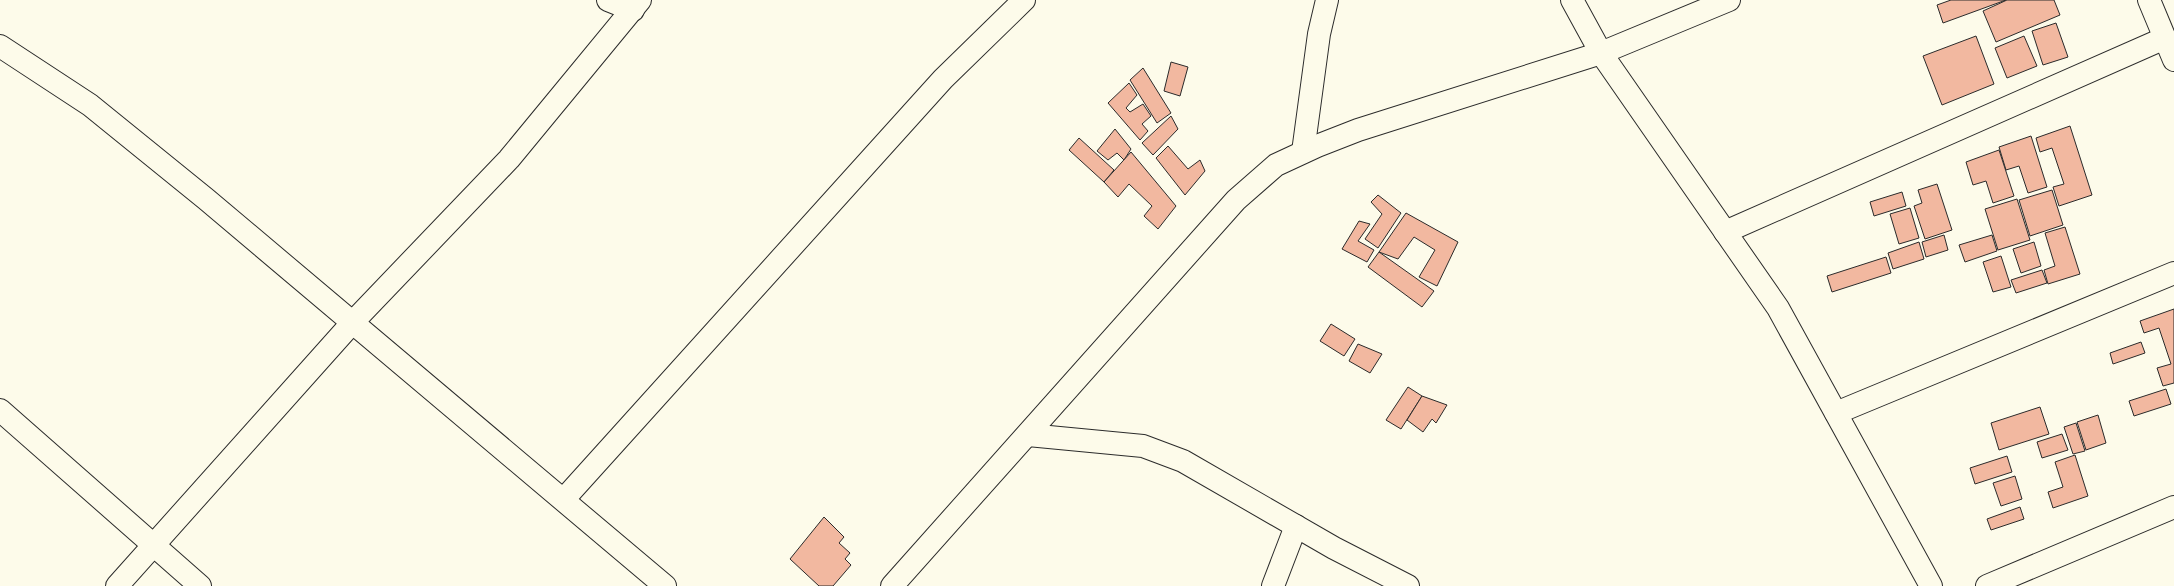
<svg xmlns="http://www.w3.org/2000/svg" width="2174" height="586" font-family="Raleway,sans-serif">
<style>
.building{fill:#f2b8a0;stroke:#2b2b2b}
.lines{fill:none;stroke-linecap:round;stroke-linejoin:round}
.street-casing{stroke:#2b2b2b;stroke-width:24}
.street{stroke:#fdfbea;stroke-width:22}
</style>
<rect width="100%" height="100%" fill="#fdfbea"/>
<!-- building -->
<g class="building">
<polygon points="1951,0 2006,0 1943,23 1937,5"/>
<polygon points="2007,0 2054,0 2060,15 1996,42 1983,11"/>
<polygon points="2056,23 2068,57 2043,65 2032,31"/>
<polygon points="1976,36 1994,84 1942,105 1923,56"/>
<polygon points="2024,36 2037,66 2007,78 1995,48"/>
<polygon points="1171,62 1188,67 1180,96 1164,91"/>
<polygon points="1143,68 1171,113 1157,123 1130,80"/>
<polygon points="1129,83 1137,95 1126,108 1130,112 1143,104 1151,116 1142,124 1148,131 1140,140 1108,103"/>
<polygon points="1171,116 1178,129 1153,155 1142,143"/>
<polygon points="2070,126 2092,195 2059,206 2053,187 2064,184 2052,148 2040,152 2036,138"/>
<polygon points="1115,129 1131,149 1124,160 1117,153 1108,160 1097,151"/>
<polygon points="2031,136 2047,187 2028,193 2019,166 2006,170 1999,147"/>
<polygon points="1079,138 1114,170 1104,182 1069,150"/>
<polygon points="1168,146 1188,169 1200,160 1205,171 1185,195 1156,158"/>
<polygon points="1999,150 2014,196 1993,203 1986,181 1973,185 1966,162"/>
<polygon points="1131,152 1176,206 1158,229 1144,216 1152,206 1129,184 1118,197 1104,182"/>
<polygon points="1937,184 1952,230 1925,239 1914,206 1922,203 1918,190"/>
<polygon points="2052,190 2063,225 2030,236 2019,200"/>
<polygon points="1902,192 1906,206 1874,216 1870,202"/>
<polygon points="1378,195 1401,213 1378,248 1365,239 1382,214 1371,202"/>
<polygon points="2017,199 2030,240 1998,250 1985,209"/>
<polygon points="1910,208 1919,238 1899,244 1890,214"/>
<polygon points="1406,213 1458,242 1437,286 1419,277 1435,250 1414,237 1398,259 1379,252"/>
<polygon points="1359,221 1370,224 1358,241 1374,250 1367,262 1342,249"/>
<polygon points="2065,227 2080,274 2048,284 2044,270 2055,266 2045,233"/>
<polygon points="1944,235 1948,250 1926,257 1922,242"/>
<polygon points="1992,235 1997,251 1965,262 1959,245"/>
<polygon points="1919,242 1924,259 1893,269 1888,253"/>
<polygon points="2034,242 2041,266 2021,273 2013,249"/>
<polygon points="1379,252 1434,291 1422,307 1368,267"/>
<polygon points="2001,256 2011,287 1993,292 1983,262"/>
<polygon points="1886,257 1891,273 1832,292 1827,276"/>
<polygon points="2042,270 2047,283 2016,293 2011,280"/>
<polygon points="2174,309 2174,383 2163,386 2157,368 2171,364 2159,328 2144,333 2140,321"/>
<polygon points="1331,324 1355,339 1344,356 1320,341"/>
<polygon points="2141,342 2145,353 2113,364 2110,353"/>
<polygon points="1358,344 1382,354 1370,373 1349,361"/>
<polygon points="1408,387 1422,396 1401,429 1386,420"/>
<polygon points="2166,389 2171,404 2134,416 2129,401"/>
<polygon points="1422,396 1447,405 1436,423 1432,419 1423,432 1407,420"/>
<polygon points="2040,407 2049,434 1999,450 1991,423"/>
<polygon points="2098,415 2106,443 2086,450 2077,422"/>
<polygon points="2076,423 2085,451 2073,454 2064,427"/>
<polygon points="2062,434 2068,450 2042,458 2037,442"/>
<polygon points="2075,455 2088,496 2053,508 2048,492 2063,487 2055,462"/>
<polygon points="2007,456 2012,472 1975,484 1970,468"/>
<polygon points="2015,476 2022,499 2001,506 1993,483"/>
<polygon points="2020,507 2024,519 1991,530 1987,519"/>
<polygon points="824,517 844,537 839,543 850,553 845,559 851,565 833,586 819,586 790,559"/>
</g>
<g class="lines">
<!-- street casing -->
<g class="street-casing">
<g id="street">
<polyline points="608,0 633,10"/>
<polyline points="1572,0 1601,53 1778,308 1931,586"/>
<polyline points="2149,0 2174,60"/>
<polyline points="0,46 90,105 206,199 665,586"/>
<polyline points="1303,152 1319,34 1327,0"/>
<polyline points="1725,232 2165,38"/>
<polyline points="0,410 200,586"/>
<polyline points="1836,413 2174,273"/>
<polyline points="1028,435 1143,446 1183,461 1334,548 1408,586"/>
<polyline points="564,499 943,79 1024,0"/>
<polyline points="117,586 352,323 509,159 640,0"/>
<polyline points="892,586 1236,200 1276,165 1317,146 1358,130 1601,53 1729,0"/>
<polyline points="1273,586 1296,526"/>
<polyline points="1987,586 2174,507"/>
</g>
</g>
<!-- street -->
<use href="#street" class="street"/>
</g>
</svg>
